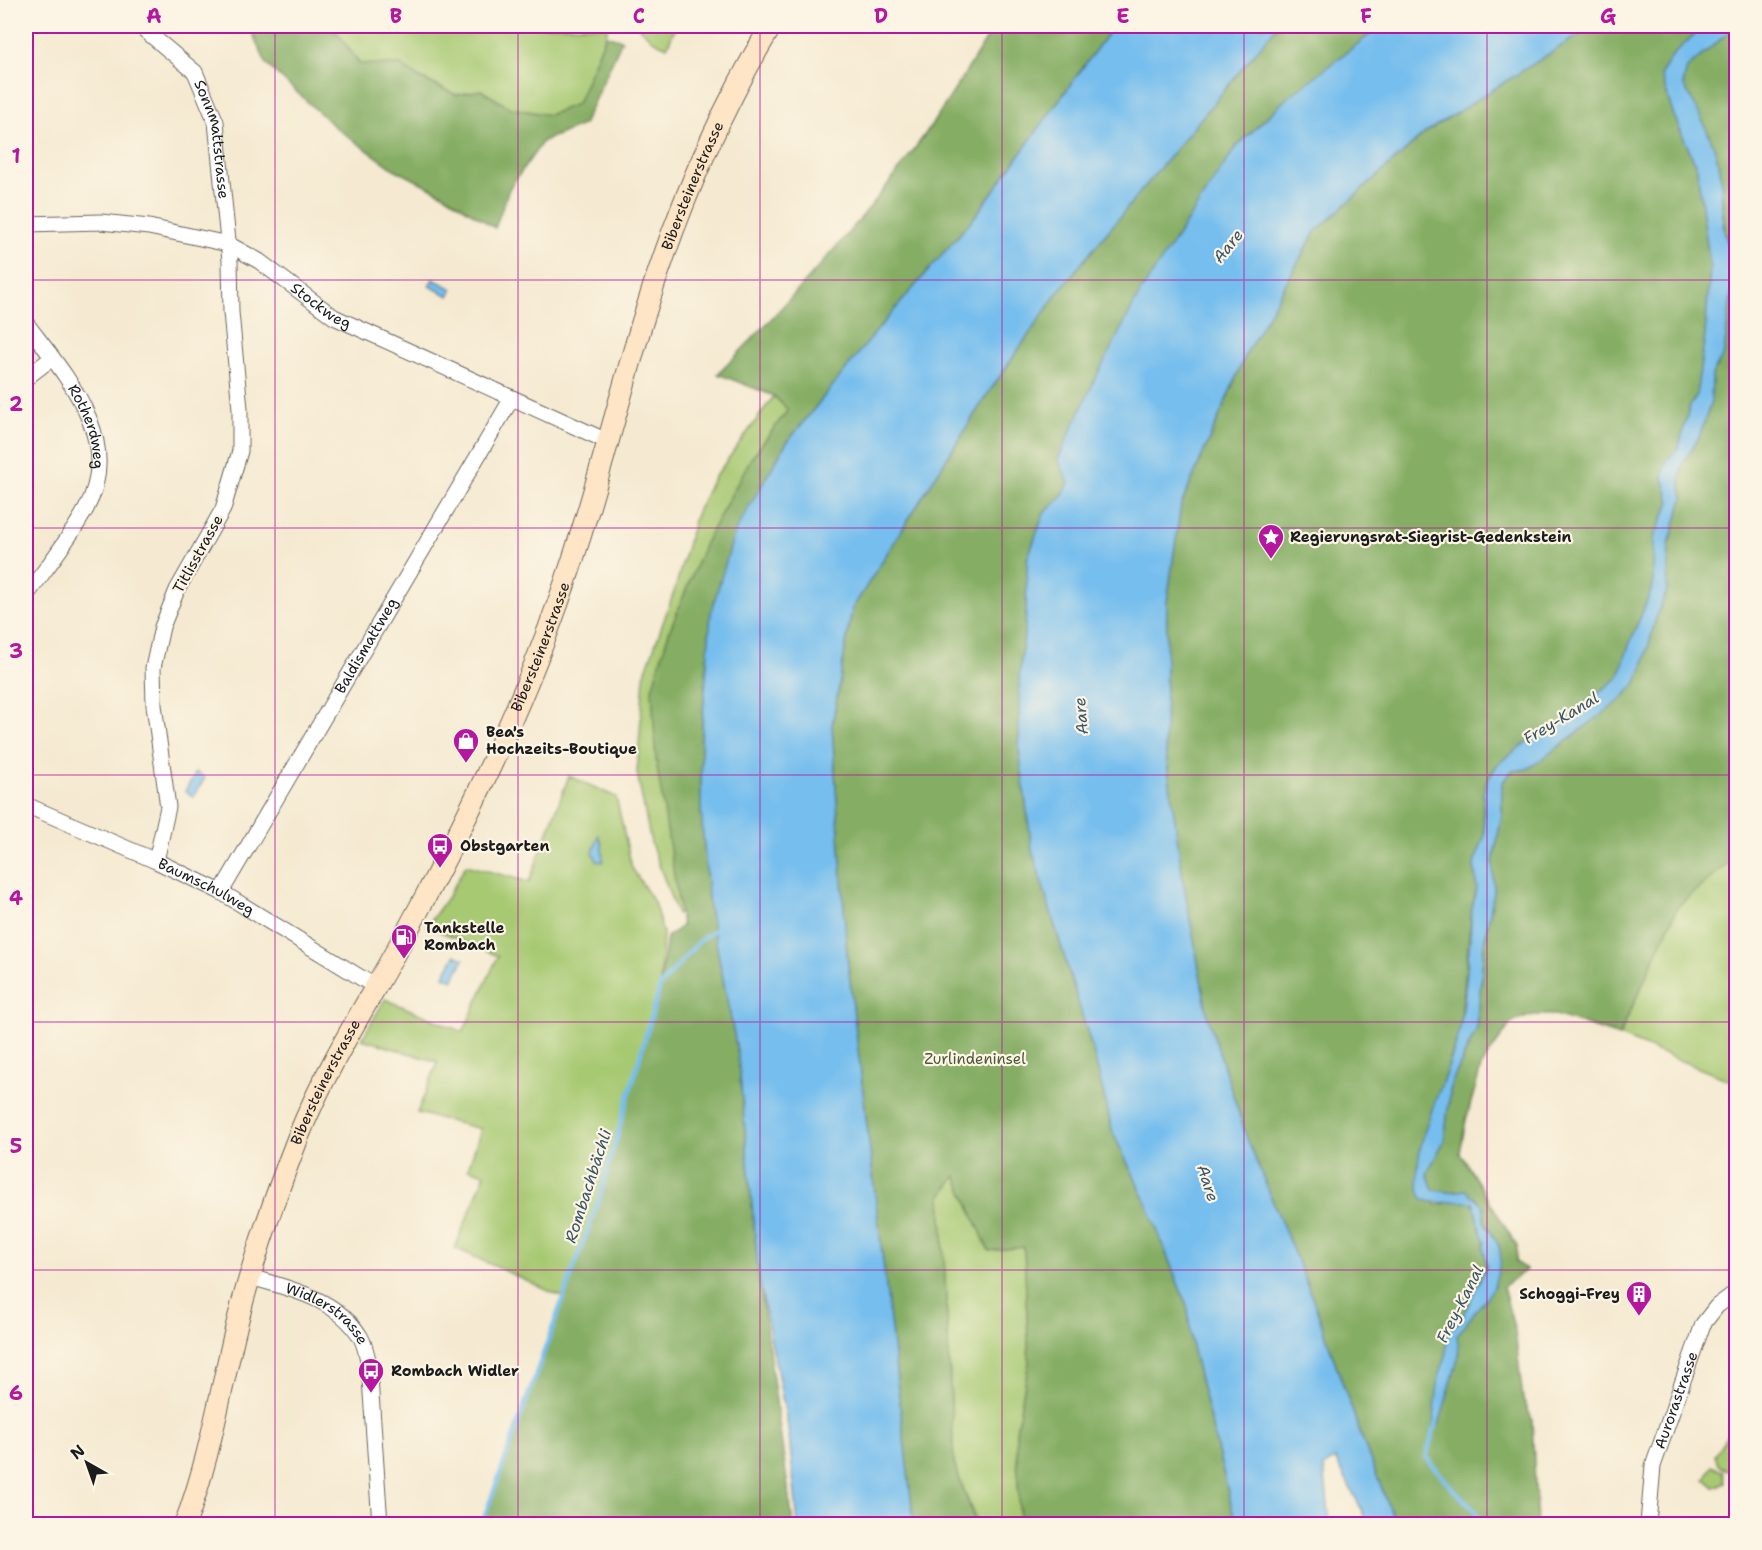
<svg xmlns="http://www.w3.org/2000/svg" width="1762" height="1550" font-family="'Shantell Sans',sans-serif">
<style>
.green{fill:#a7c972;stroke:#627247;stroke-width:1.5}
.forest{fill:#85ad64;stroke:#506440;stroke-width:1.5}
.water{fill:#76beee;stroke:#496d85;stroke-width:1.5}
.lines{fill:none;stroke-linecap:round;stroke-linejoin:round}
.stream{stroke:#76beee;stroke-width:4.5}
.street-casing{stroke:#68645b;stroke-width:17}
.secondary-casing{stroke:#68645b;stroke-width:23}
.street{stroke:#fff;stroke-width:15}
.secondary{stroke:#fde5c5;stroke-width:21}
.grid{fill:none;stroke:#b5179e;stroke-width:1.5;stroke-opacity:0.55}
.labels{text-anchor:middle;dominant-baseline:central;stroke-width:4.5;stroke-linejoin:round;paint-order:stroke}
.street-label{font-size:15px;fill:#1c1c1c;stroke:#fcf5e5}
.poi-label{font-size:15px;font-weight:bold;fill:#1c1c1c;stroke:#fcf5e5;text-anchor:start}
.park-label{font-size:15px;fill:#4d593a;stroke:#fcf5e5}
.water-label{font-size:16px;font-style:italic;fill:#3c5566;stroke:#fcf5e5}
.neatline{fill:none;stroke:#b5179e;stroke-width:2}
.grid-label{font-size:20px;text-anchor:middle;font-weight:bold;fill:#b5179e}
</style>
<rect width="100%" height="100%" fill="#fcf5e5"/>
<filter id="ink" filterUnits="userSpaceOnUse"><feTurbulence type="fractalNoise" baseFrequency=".0167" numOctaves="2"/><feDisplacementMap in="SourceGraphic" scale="12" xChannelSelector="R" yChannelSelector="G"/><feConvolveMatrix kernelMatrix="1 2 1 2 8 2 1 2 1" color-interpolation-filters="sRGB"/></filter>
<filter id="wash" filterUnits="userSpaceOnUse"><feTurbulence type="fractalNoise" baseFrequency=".008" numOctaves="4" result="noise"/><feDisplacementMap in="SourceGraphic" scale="24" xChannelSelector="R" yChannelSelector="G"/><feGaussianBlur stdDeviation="1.35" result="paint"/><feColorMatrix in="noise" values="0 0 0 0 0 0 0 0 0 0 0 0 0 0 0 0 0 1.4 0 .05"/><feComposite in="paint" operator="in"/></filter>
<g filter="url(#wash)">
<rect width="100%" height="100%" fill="#f5ead1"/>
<!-- green -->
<g class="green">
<polygon points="326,26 472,26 490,30 492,26 608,26 606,35 577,104 549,115 510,108 481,90 457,95 418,77 400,65 360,64 338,34"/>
<polygon points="638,26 676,26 667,47 652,40"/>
<polygon points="774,396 788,410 750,460 656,760 682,913 677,914 651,843 637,773 644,676 675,589 696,514 712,481"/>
<polygon points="569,776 616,797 632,868 654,902 663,933 660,986 600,1196 564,1298 455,1248 485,1174 468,1169 481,1129 417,1113 438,1062 362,1039 385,999 463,1032 498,956 427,926 447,898 466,865 529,882"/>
<polygon points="1736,856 1736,1083 1619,1036 1678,906"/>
<polygon points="956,1176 989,1251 1024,1246 1029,1362 1016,1432 1020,1524 977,1524 954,1464 941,1196"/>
<polygon points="1728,1434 1736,1436 1736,1468 1727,1471 1719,1466 1715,1455"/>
<polygon points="1712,1466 1723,1472 1725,1482 1714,1487 1705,1479"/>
</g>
<!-- forest -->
<g class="forest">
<polygon points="249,26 326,26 338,34 360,64 401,65 418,77 456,95 481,90 510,108 549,115 577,104 606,35 622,40 583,125 543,141 509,189 495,228 445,195 394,169 335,127 267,65"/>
<path d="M994,26H1113L976,215L879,328L785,445L711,612L701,740V810L709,907L738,1055L759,1278L793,1524H482L600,1196L660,986L667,937L682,926L656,760L652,689L669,632L705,543L750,460L788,410L774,396L718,374C787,304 861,224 918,144C945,107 970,66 994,26Z"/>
<polygon points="1277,26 1381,26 1287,98 1236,147 1199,206 1069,482 1061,498 1044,513 1027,560 1026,617 1019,679 1019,749 1032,850 1093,1051 1113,1133 1145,1199 1188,1309 1192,1347 1236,1524 1020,1524 1016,1432 1029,1362 1024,1247 989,1251 956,1176 941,1196 954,1464 976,1524 914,1524 847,956 832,726 852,609 983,401 1058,292"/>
<path d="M1593,26H1703L1672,56L1661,74L1672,111L1697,168L1710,267L1705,336L1696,396L1689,408L1679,447L1666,462L1663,477L1670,502L1654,538L1653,586L1628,648L1619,677L1581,706L1571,720L1542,730L1498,765L1483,806L1484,837L1474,864L1477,889L1472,908L1460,1028L1417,1167L1436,1205L1463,1200L1473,1203C1479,1216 1477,1228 1485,1241L1499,1246L1484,1221L1485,1216L1466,1190L1448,1192L1433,1190L1427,1173L1444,1141L1451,1084L1477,1028L1484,944L1494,892L1493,863L1502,814V783L1512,771L1527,769L1570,739L1634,686L1642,670L1656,618L1667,591L1669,544L1683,499L1680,480L1683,463L1699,437L1711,402L1712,375L1718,366L1736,274V856L1678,906L1619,1036L1556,1015H1533L1512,1022L1482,1064L1466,1120L1460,1153L1517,1246L1516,1262L1526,1270L1503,1287L1515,1331L1523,1399L1532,1419L1537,1524H1396L1363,1441L1312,1297L1248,1141L1208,1018L1183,880L1165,747L1167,602L1181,505L1246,354L1315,232L1426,132Z"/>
<polygon points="1736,26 1736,256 1732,251 1725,232 1721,178 1683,84 1687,68"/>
</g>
<!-- water -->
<g class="water">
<polygon points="1113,26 1277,26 1058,292 983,401 852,609 832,726 847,956 914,1524 798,1524 788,1427 759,1278 738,1055 709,907 701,810 701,740 711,612 735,531 785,445 879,328 976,215"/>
<polygon points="1381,26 1593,26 1426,132 1315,232 1246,354 1181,505 1167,602 1165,747 1183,880 1208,1018 1248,1141 1312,1297 1363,1441 1396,1524 1366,1524 1362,1510 1335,1459 1324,1467 1330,1524 1236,1524 1192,1347 1188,1309 1145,1199 1113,1133 1093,1051 1032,850 1019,749 1019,679 1026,617 1027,560 1044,513 1061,498 1069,483 1058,459 1095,379 1141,291 1236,147 1287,98"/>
<path d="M1703,26H1736L1687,68L1683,84C1697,109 1713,138 1719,165C1726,192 1715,235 1736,256V274L1732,288L1724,353L1712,375L1711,402L1699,437L1683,463L1680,480L1683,499L1669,544L1667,591L1656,618L1642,670L1634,686L1618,702L1537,763L1527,769L1512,771L1502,783V814L1493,863L1494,892L1484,944L1477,1028L1451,1084L1444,1141L1427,1173L1433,1190L1448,1192L1466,1190L1484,1207V1221L1499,1246L1501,1259L1498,1272L1493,1289L1457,1335L1459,1355L1439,1425L1433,1426L1439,1376L1446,1356L1447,1330L1461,1321L1487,1264L1483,1248L1485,1241C1477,1228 1479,1216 1473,1203C1454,1198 1442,1207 1422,1199C1403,1148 1451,1079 1460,1027C1467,988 1469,948 1472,908L1477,889L1474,864L1484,837L1483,793L1487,780L1497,765L1542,730L1571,720L1581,706L1619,677L1628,648L1653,586L1654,538L1670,502L1663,477L1666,461L1679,447L1689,408L1696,396L1705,336L1710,267L1697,168L1672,111L1661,74L1672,56Z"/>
<polygon points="433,279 453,289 449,296 429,286"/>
<polygon points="196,772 205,778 193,797 185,791"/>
<polygon points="598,835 602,844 603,862 597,861 593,853"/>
<polygon points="455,955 464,959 453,980 444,976"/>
</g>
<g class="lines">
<!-- stream -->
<g class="stream">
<polyline points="1436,1422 1426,1457 1451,1487 1474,1509 1480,1524"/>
<polyline points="482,1524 600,1196 660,986 700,940 719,927"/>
</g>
</g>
</g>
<g filter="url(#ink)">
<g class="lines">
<!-- street casing -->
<g class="street-casing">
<g id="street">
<path id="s1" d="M140,26L195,72L216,122L230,261L231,312L240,409V451L223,509L177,590L162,627L153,668L154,705L168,807L156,861"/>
<path id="s2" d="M26,224L101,222L149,227L228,244L259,261L334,317L609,442"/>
<path id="s3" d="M26,323C65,375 124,439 86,509C69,540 46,568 26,596"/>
<polyline points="26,378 52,358"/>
<path id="s4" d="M26,805L156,861L221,892L376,987"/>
<path id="s5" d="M221,892L512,398"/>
<path id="s6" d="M250,1277C289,1288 340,1300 361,1338C365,1345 367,1356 369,1364L380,1524"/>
<path id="s7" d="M1648,1524L1653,1466L1703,1324L1717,1306L1736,1292"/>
</g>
</g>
<!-- secondary casing -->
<g class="secondary-casing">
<g id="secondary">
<path id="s8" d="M185,1524C208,1464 219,1399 234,1336C250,1268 273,1201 299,1135C329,1060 375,992 413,920C468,818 519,713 558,603C591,511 614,416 642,323C673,220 716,118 771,26"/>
</g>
</g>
<!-- street -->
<use href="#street" class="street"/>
<!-- secondary -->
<use href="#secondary" class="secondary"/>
</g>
</g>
<!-- grid -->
<path class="grid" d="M275,26V1524M518,26V1524M760,26V1524M1002,26V1524M1244,26V1524M1487,26V1524M26,280H1736M26,528H1736M26,775H1736M26,1022H1736M26,1270H1736"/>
<!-- icons -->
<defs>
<g id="sight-pin" transform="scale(1.35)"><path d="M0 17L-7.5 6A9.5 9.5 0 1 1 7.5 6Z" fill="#b5179e" stroke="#fcf5e5"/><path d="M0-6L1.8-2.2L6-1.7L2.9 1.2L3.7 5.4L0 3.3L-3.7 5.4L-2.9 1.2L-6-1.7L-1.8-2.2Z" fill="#fff"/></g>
<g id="shop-pin" transform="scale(1.35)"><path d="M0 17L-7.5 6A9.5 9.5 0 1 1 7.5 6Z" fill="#b5179e" stroke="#fcf5e5"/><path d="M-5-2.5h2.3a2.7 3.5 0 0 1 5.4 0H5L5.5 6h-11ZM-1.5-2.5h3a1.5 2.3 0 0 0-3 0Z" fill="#fff"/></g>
<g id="bus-pin" transform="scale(1.35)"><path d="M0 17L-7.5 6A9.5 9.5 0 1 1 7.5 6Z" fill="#b5179e" stroke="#fcf5e5"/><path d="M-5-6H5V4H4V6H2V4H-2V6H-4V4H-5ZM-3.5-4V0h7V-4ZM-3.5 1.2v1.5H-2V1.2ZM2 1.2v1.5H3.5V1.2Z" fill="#fff"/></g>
<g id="fuel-pin" transform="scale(1.35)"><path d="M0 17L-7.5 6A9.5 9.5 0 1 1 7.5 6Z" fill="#b5179e" stroke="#fcf5e5"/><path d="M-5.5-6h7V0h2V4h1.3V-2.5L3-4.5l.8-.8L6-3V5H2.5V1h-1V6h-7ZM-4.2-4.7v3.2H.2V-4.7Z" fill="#fff"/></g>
<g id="building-pin" transform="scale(1.35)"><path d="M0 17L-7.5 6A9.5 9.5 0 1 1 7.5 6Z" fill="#b5179e" stroke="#fcf5e5"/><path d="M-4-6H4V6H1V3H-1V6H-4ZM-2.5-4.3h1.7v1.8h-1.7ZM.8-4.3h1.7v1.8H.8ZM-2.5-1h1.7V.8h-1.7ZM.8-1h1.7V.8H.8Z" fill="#fff"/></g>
</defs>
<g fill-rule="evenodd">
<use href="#sight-pin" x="1271" y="537"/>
<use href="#shop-pin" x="466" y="741"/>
<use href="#bus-pin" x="440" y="846"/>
<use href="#fuel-pin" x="404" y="937"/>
<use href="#building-pin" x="1639" y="1294"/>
<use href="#bus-pin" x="371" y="1371"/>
</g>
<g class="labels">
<!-- street labels -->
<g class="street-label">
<text stroke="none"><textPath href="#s1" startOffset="142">Sonnmattstrasse</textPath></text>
<text stroke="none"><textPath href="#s8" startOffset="1437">Bibersteinerstrasse</textPath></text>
<text stroke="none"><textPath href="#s2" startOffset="316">Stockweg</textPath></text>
<text stroke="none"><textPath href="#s3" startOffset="122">Rotherdweg</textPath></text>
<text transform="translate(198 554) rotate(-61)">Titlisstrasse</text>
<text stroke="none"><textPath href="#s5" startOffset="286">Baldismattweg</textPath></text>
<text stroke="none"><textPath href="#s8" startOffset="951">Bibersteinerstrasse</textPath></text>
<text stroke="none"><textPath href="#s4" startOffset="198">Baumschulweg</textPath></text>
<text stroke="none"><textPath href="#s8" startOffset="465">Bibersteinerstrasse</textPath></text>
<text stroke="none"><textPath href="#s6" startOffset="87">Widlerstrasse</textPath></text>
<text stroke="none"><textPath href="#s7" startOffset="128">Aurorastrasse</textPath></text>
</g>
<!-- poi labels -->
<g class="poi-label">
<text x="1290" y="537">Regierungsrat-Siegrist-Gedenkstein</text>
<text x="486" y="732">Bea's<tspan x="486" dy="17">Hochzeits-Boutique</tspan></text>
<text x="460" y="846">Obstgarten</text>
<text x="424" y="928">Tankstelle<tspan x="424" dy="17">Rombach</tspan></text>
<text x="1620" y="1294" text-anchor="end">Schoggi-Frey</text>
<text x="391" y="1371">Rombach Widler</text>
</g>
<!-- park labels -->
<g class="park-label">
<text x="975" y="1059">Zurlindeninsel</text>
</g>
<!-- water labels -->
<g class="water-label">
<text transform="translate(1228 246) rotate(-51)">Aare</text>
<text transform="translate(1081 716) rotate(-95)">Aare</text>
<text transform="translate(1561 718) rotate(-31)">Frey-Kanal</text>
<text transform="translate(1208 1183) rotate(72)">Aare</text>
<text transform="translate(588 1186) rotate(-72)">Rombachbächli</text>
<text transform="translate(1460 1304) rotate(-63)">Frey-Kanal</text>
</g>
</g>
<!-- margin -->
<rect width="1762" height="1550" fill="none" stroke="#fcf5e5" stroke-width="66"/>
<!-- north arrow -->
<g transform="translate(87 1463) rotate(320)" stroke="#fcf5e5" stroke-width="4.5" paint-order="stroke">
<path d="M0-4.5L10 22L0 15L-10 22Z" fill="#1c1c1c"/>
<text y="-9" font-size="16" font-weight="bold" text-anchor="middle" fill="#1c1c1c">N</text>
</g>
<rect x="33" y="33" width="1696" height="1484" class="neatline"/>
<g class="grid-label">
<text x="154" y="23">A</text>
<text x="396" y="23">B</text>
<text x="639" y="23">C</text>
<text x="881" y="23">D</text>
<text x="1123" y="23">E</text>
<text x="1366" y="23">F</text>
<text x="1608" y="23">G</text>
<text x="16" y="163">1</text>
<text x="16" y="411">2</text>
<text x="16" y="658">3</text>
<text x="16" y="905">4</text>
<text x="16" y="1153">5</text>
<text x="16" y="1400">6</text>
</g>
</svg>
